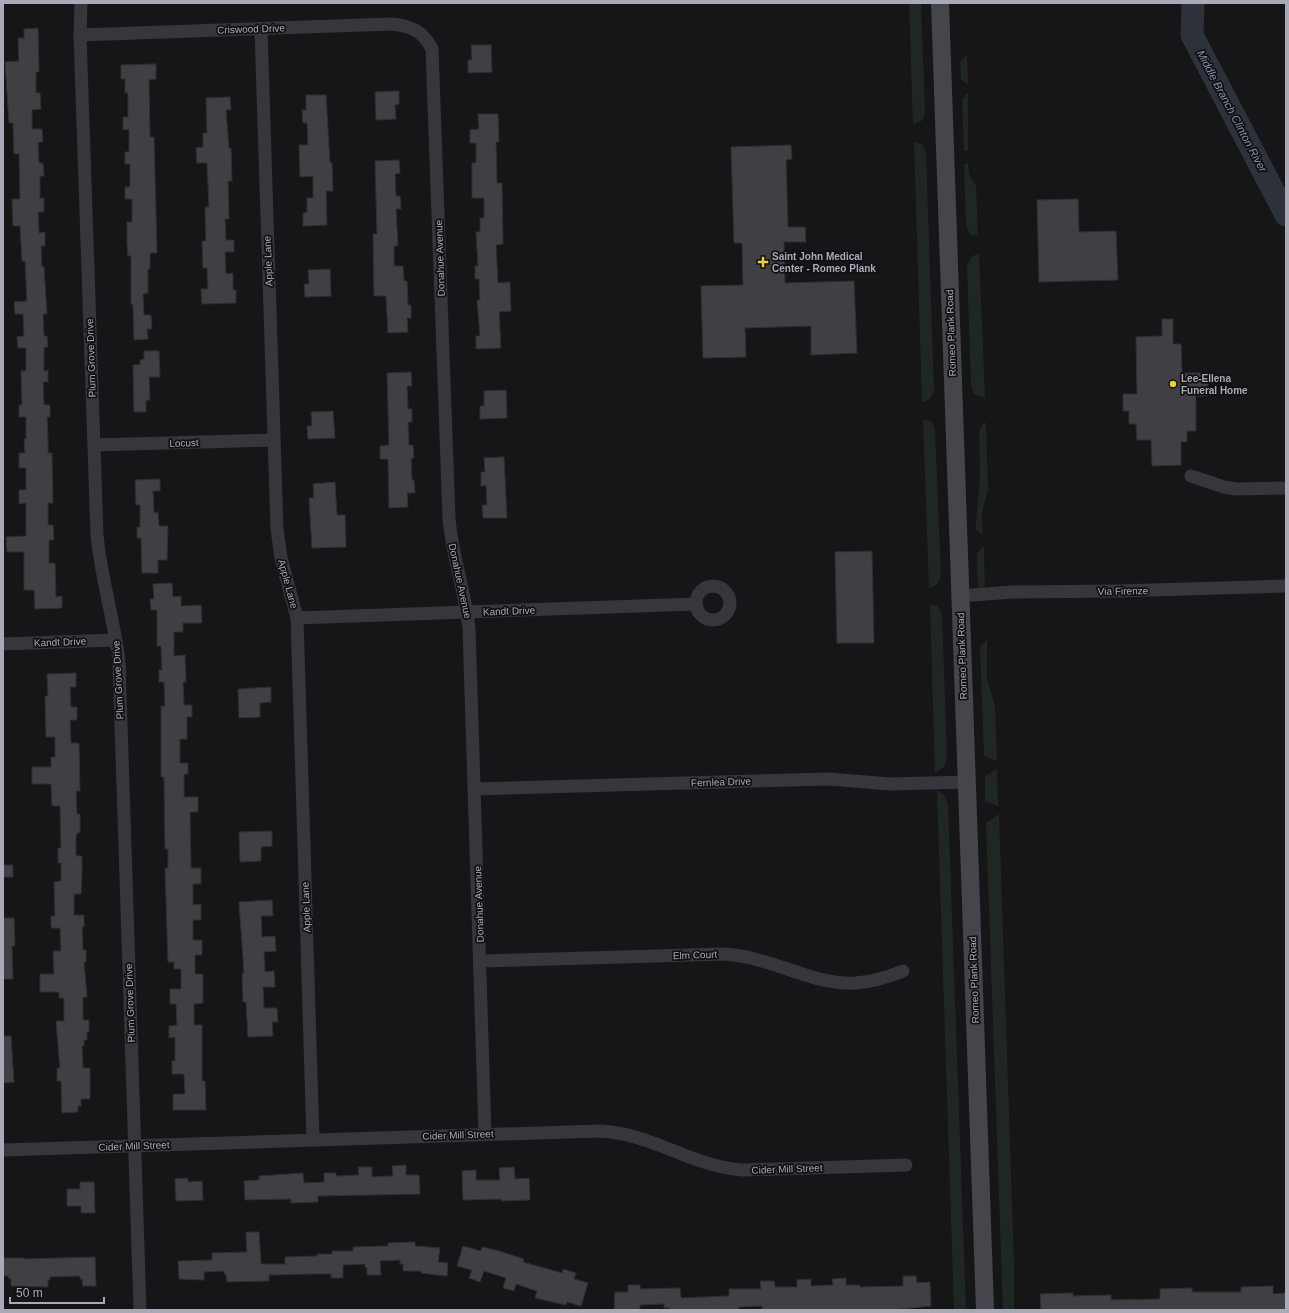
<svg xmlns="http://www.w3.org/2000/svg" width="1289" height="1313" font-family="Arial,sans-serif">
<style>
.green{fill:#202722}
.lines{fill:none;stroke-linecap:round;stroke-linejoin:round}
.river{stroke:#2c313a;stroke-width:23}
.building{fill:#403f44;stroke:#302f33}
.minor{stroke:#37363c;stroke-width:13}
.secondary{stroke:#45454c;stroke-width:18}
.poi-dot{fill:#eacf3b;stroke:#111012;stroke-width:1.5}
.labels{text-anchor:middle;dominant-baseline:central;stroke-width:3.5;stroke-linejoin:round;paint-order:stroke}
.street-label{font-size:10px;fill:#a8aab7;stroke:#111012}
.poi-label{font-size:10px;font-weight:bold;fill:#a8aab7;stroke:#111012;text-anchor:start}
.water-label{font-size:11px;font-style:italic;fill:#8091b0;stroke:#111012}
</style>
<rect width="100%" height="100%" fill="#161517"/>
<!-- green -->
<g class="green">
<polygon points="909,3 921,3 925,111 923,120 913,125"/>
<polygon points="967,55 968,85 961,79 960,62"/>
<polygon points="968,93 968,151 964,150 962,99"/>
<polygon points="914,142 922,144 926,152 934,391 930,399 922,402"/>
<polygon points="968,163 969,174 976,186 978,236 970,234 966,225 964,165"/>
<polygon points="979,253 985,398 974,394 971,385 967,265 971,257"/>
<polygon points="923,419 931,421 935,429 941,576 937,585 929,588"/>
<polygon points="986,422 988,489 982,512 983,535 976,530 976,524 980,477 979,434 981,426"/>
<polygon points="984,546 985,600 978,594 977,553"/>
<polygon points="930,605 937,606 942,614 947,756 944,767 935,773"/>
<polygon points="987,639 987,679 995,706 997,761 984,756 980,647"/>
<polygon points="997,769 998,806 985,801 985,776"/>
<polygon points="937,790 944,795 948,804 966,1310 954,1310"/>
<polygon points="999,814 1014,1264 1014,1310 1003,1310 986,823"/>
</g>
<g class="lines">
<!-- river -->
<polyline class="river" points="1193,3 1192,35 1286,215"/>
</g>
<!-- building -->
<g class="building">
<polygon points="38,28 39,72 36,72 36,93 40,93 41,109 32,110 32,129 42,129 43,142 38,142 39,163 43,163 44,176 40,176 40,198 44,198 44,212 38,212 39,233 45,232 45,246 41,246 42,267 44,267 47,314 43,314 44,336 47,336 48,347 44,347 44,371 48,370 48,382 43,382 44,405 50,405 50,417 47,417 48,438 48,453 52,453 53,503 48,503 48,525 53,525 54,540 49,540 49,563 55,563 56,597 62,596 62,608 35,609 34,590 24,590 24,552 7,552 6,537 26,536 26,503 19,504 19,490 26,490 26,468 19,468 19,453 25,453 24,439 26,439 26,417 19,417 19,405 22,405 21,371 26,371 26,348 18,348 17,337 24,336 23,314 15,314 14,302 27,301 25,261 22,261 20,226 13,226 12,199 20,199 19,154 14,154 13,123 9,123 5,62 19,61 18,38 24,38 24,29"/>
<polygon points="471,45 491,45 492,72 468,73 468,60 472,60"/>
<polygon points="156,64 156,79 149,80 150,137 154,137 157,253 150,253 150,269 148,269 148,293 143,294 144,315 151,315 152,329 147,329 148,339 134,340 133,304 131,304 131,256 128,256 127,244 127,222 132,222 132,199 125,199 125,187 130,187 130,164 125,164 125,152 129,152 129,129 123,130 123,117 128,117 128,93 125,93 125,79 121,79 121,65"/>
<polygon points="399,91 399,104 395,105 396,119 376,120 375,92"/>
<polygon points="306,95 326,95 330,163 332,163 333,191 326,191 327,225 303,226 303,213 307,212 307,198 313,198 313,176 300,177 299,145 308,145 307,123 303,123 302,110 306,110"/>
<polygon points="230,97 231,110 226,110 229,149 231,148 232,181 228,181 229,219 225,219 226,240 234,240 234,252 225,252 226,274 233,273 233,290 236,290 236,303 202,304 201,289 208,289 207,268 203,268 202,241 206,241 205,207 209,207 207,163 197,163 196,148 203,147 203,133 207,133 206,98"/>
<polygon points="478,114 498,114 499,142 496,142 497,183 502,183 503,244 496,245 498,283 510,282 511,311 499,312 501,348 476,349 476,336 480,336 477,300 480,300 479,279 475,279 475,266 478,266 476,232 480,232 480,218 484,218 484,198 472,198 472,163 476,163 476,143 470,143 470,130 479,129"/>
<polygon points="791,145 792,159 786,160 788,227 805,227 806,242 784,242 785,283 854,281 857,353 811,355 811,326 745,328 746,357 703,358 701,286 743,285 742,243 734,243 731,147"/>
<polygon points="399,160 400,173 395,174 396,196 400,196 401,209 396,209 398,246 394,246 394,266 403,266 404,281 407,281 408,305 411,305 411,318 407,318 408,332 388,333 386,296 374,296 373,234 377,234 375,161"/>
<polygon points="1078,199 1079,232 1116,231 1118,280 1039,282 1037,200"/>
<polygon points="330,269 331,296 305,297 304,284 309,284 308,270"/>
<polygon points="1162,319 1173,319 1173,344 1181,344 1182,373 1208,373 1208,396 1196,396 1196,431 1187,431 1187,442 1181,442 1181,465 1152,466 1151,440 1137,440 1136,424 1129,424 1129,411 1123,411 1123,394 1137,394 1136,337 1162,336"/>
<polygon points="144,351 159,351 160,377 149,377 150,400 146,400 146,412 134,412 133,365 140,365 140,360 144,359"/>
<polygon points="411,372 412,386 407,386 408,409 412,409 412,422 408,422 409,445 413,445 414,458 411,459 412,480 414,480 415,493 407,493 408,507 389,508 388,459 380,459 380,446 389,445 387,373"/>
<polygon points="506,390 507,418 480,419 480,406 484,406 484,391"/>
<polygon points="333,411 335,438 308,439 307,426 312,426 311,412"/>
<polygon points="504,457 507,518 483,518 482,505 487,505 486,485 481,486 481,472 485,472 484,458"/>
<polygon points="160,479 160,491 153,491 154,513 158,512 159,526 168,526 167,560 158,560 158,573 142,573 141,538 137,538 137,527 140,527 140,505 136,505 135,480"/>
<polygon points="335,482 337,515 345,515 346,547 312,548 309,498 314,498 313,484"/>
<polygon points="872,551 874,643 837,643 835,552"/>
<polygon points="172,583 173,597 181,596 181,606 201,605 202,623 183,623 183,632 174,632 174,656 185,655 186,682 183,682 184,705 192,705 192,717 187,717 187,739 180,739 180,763 188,763 188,774 184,774 184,797 198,797 198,812 190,812 191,868 201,868 201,884 193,884 193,905 201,904 201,920 193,920 193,940 202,940 202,955 195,955 195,974 203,974 203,1003 194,1004 194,1025 202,1025 202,1081 205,1081 206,1110 173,1110 173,1094 185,1094 184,1074 172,1074 172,1061 175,1061 175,1037 169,1038 169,1026 177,1025 176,1004 170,1004 170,989 181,989 181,969 174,969 174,962 168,962 165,868 168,868 168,849 165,849 164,777 161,777 161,706 165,706 164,682 159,682 159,670 162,670 161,646 157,646 157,610 151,610 150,599 154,599 153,584"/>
<polygon points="76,673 76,687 70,687 71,707 77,707 77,720 70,720 71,743 79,743 80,791 76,791 77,814 80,814 80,833 77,833 76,837 76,856 82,856 82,873 81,894 74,894 74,915 84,915 84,927 82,927 83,950 86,950 86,962 84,962 87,997 83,997 83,1020 89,1020 89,1032 87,1032 87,1040 84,1040 84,1046 82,1046 83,1068 90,1068 90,1099 81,1099 81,1106 78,1106 78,1112 62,1113 61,1081 57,1081 57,1068 60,1068 56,1021 64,1021 64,998 59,998 59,992 40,992 40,974 54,974 53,951 61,951 60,928 51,928 51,916 55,916 54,882 61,881 61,863 58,863 58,848 61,848 60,806 52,806 51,784 32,784 32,767 51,767 51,757 55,757 55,737 46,737 45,696 48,696 47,674"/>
<polygon points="271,687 271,702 260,703 260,717 239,718 238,689"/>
<polygon points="272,831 272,846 261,847 261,861 240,862 239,832"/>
<rect x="3" y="865" width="10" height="12"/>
<polygon points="272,900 273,916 261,916 262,937 275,936 276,951 264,952 265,972 274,971 275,987 263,987 264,1008 277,1008 278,1022 272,1022 273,1036 248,1037 246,1002 243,1002 242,973 244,973 239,902"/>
<polygon points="3,918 14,918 15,946 12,946 13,979 3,979"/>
<polygon points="3,1036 11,1036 14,1082 3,1083"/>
<polygon points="406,1165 406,1175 419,1175 420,1194 318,1196 318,1202 291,1203 291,1199 245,1200 244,1181 259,1180 259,1176 303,1173 304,1183 324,1182 324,1173 336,1173 336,1176 359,1175 358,1167 372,1167 372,1177 393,1176 392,1166"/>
<polygon points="514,1167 515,1179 529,1178 530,1200 501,1201 501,1199 463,1200 462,1171 476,1170 476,1180 500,1180 499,1168"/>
<polygon points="188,1178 188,1182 202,1181 203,1200 176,1201 175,1179"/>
<polygon points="80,1182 94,1182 95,1213 81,1213 81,1206 67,1206 67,1189 80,1189"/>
<polygon points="246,1232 259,1232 261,1264 285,1264 285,1257 317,1256 317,1254 332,1254 332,1251 353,1251 353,1247 388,1246 388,1243 415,1242 415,1246 440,1248 438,1262 448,1263 447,1276 421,1273 421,1271 403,1271 403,1264 400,1264 400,1260 380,1261 381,1275 367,1275 367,1267 365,1268 365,1264 343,1265 343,1278 331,1278 331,1274 310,1274 269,1275 269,1281 227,1282 226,1274 224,1274 224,1271 204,1272 204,1280 179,1279 178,1261 212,1260 212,1253 247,1252"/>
<polygon points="463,1246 481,1251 482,1247 499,1251 524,1259 523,1262 562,1273 563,1269 576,1273 574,1279 588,1283 581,1306 567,1302 566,1305 535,1298 537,1291 516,1284 514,1291 503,1288 506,1278 484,1271 480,1282 469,1278 472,1270 457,1266"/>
<polygon points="95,1257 96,1286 83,1286 82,1279 80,1279 80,1276 50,1277 50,1280 48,1280 48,1287 11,1286 11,1279 9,1279 8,1276 3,1276 3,1258 24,1258 24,1259"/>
<polygon points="903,1276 916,1276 917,1283 930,1282 931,1306 891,1310 762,1310 762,1306 739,1307 739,1310 669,1310 669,1308 664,1308 664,1304 640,1305 640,1310 614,1310 615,1292 628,1292 628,1285 640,1285 640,1289 680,1288 681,1298 729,1296 729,1289 761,1289 760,1281 774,1281 775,1287 797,1287 797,1280 811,1279 811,1286 833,1285 832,1279 846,1278 846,1285 860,1285 860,1287 903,1286"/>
<polygon points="1273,1286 1273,1294 1286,1293 1286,1310 1041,1310 1040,1294 1073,1293 1073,1296 1111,1295 1111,1300 1160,1299 1160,1289 1192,1288 1192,1292 1241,1292 1241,1287"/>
</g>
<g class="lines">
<!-- minor -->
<g class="minor">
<path d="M81,3L80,35L97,535C101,578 114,619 119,662L140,1310"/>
<polyline points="261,29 277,529 281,558 297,618 313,1140"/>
<path d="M80,35L392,24C411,26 423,31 432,49L449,518C452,556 465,591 469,628L485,1134"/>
<polyline points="94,445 274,440"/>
<polyline points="1191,476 1224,487 1236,489 1286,488"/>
<circle cx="713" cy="603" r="17"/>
<polyline points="960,596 1012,592 1117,591 1286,586"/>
<polyline points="297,618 696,604"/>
<polyline points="3,644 116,640"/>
<polyline points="474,789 828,779 890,784 967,782"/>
<path d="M481,961L725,954C737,955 748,957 758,960C791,968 821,985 856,983C872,982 888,977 903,971"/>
<path d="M3,1150L600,1131C651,1133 693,1167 743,1170L906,1165"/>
</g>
<!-- secondary -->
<polyline class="secondary" points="940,3 985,1310"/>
</g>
<!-- markers -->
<g class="poi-dot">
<path d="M761 256h4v4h4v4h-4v4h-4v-4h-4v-4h4z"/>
<circle cx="1173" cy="384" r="4"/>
</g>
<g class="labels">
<!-- street labels -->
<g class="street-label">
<text transform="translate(251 29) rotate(-2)">Criswood Drive</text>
<text transform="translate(440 258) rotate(-92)">Donahue Avenue</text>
<text transform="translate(268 261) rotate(-92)">Apple Lane</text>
<text transform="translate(951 333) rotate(-92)">Romeo Plank Road</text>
<text transform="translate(91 358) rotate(-92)">Plum Grove Drive</text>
<text transform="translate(184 443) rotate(-2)">Locust</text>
<text transform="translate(460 581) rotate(78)">Donahue Avenue</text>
<text transform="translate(288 584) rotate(75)">Apple Lane</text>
<text transform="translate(1123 591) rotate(-1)">Via Firenze</text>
<text transform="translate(509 611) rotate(-2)">Kandt Drive</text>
<text transform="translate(60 642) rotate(-2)">Kandt Drive</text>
<text transform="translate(962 656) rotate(-92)">Romeo Plank Road</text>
<text transform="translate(118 680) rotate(-93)">Plum Grove Drive</text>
<text transform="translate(721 782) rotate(-2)">Fernlea Drive</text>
<text transform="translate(479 904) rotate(-92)">Donahue Avenue</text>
<text transform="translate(306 907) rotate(-92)">Apple Lane</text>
<text transform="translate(695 955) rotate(-2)">Elm Court</text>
<text transform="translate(974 980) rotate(-92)">Romeo Plank Road</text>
<text transform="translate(130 1003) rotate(-92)">Plum Grove Drive</text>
<text transform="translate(458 1135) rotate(-2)">Cider Mill Street</text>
<text transform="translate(134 1146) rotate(-2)">Cider Mill Street</text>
<text transform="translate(787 1169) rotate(-2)">Cider Mill Street</text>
</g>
<!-- poi labels -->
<g class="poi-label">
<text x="772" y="256">Saint John Medical<tspan x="772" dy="12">Center - Romeo Plank</tspan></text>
<text x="1181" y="378">Lee-Ellena<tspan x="1181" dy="12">Funeral Home</tspan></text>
</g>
<!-- water labels -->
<g class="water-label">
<text transform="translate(1232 111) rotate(62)">Middle Branch Clinton River</text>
</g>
</g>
<!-- border -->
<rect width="1289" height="1313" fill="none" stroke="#a8aab7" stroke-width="8"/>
<!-- scale -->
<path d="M10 1297v6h94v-6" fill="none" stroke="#a8aab7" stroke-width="2"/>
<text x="16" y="1297" font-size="12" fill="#a8aab7" stroke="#111012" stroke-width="3" paint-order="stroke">50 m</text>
</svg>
